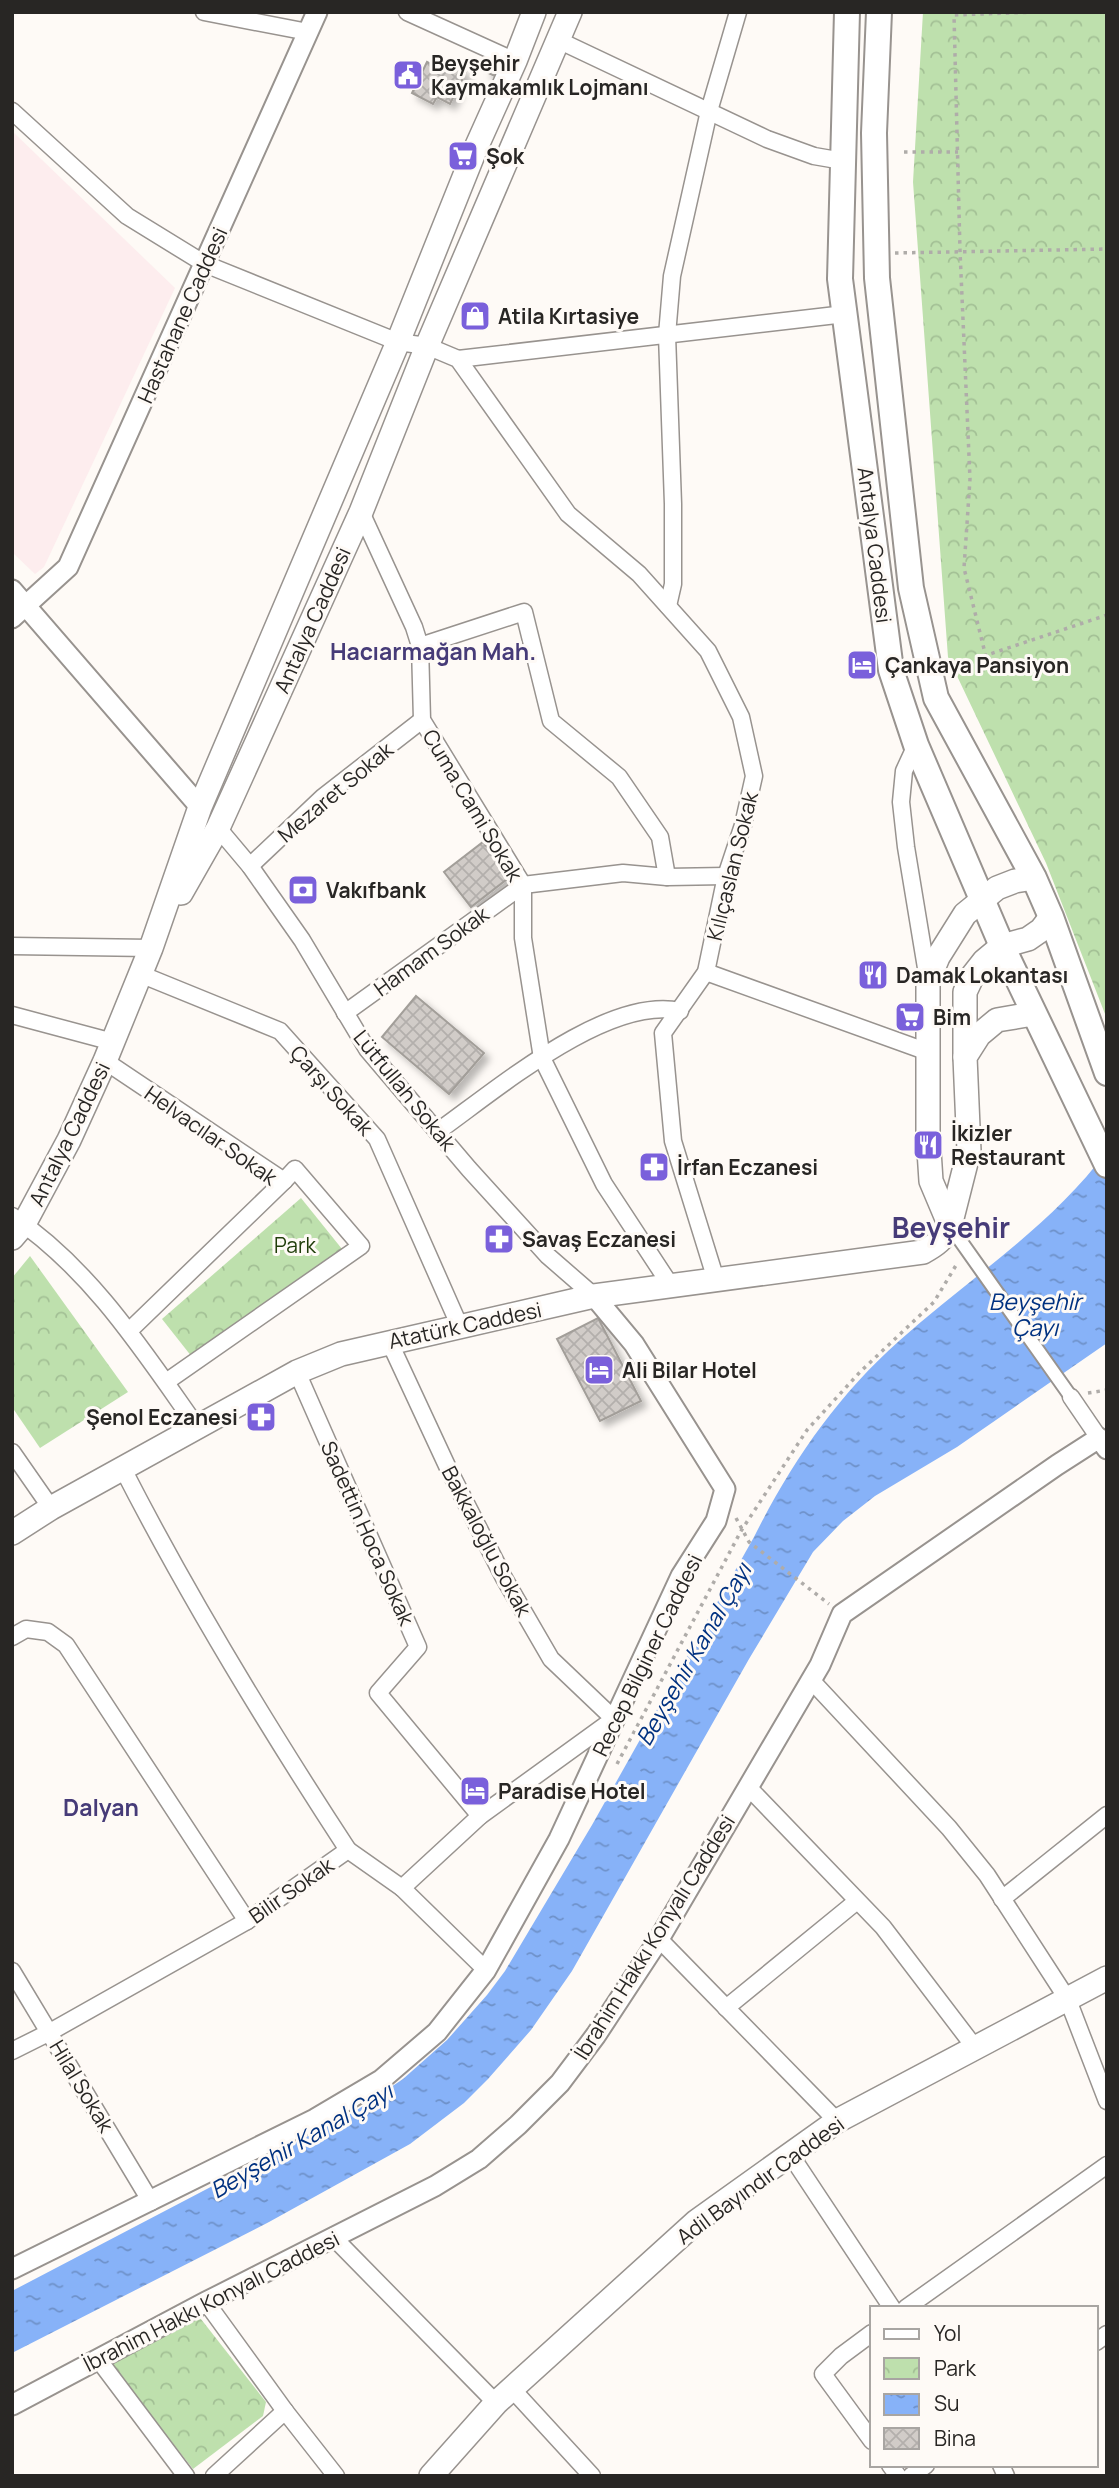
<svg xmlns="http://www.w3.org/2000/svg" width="1119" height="2488" font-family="Manrope,sans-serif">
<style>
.education{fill:#fdedee}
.park{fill:url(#park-crowns)}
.water{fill:url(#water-ripples)}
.building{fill:url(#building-cross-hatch);stroke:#a29e99;stroke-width:2;filter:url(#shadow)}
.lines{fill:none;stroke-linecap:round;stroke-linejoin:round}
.pedestrian-casing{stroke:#98938f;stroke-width:16}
.minor-casing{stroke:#98938f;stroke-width:19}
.tertiary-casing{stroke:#98938f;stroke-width:23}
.secondary-casing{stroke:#98938f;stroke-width:26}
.primary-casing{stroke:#98938f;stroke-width:28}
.path{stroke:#afaca9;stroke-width:3.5;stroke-dasharray:3.5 5;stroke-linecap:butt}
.pedestrian{stroke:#fff;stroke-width:12}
.minor{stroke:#fff;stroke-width:16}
.tertiary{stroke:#fff;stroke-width:19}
.secondary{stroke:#fff;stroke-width:23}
.primary{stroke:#fff;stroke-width:24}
.labels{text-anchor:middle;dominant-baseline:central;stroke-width:6;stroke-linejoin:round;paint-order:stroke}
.poi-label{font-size:21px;font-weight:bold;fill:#282624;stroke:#fefaf6;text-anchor:start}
.street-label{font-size:21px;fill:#282624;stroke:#fefaf6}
.park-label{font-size:21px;fill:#1f3d09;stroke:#fefaf6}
.neighbourhood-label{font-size:23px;font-weight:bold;fill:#463b78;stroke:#fefaf6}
.water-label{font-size:23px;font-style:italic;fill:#003180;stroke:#fefaf6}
.district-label{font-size:28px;font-weight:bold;fill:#463b78;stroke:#fefaf6}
</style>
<defs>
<pattern id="park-crowns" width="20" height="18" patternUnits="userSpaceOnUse" patternTransform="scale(1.75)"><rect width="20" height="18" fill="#bee0ad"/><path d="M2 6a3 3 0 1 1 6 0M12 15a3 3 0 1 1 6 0" fill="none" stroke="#a3c095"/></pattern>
<pattern id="water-ripples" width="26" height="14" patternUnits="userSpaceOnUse" patternTransform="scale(1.75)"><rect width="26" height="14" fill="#87b2f8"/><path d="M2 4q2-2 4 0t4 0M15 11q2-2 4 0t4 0" fill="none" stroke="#6e91c9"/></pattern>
<pattern id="building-cross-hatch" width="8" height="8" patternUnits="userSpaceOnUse" patternTransform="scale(1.75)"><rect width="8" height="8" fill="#d1ccc8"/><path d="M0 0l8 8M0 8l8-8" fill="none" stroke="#b3afac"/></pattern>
<filter id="shadow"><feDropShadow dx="5.5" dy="5.5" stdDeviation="3.5" flood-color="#0004"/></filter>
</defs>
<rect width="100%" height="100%" fill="#fefaf6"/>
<!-- education -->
<polygon class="education" points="12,131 175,288 44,567 35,574 12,552"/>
<!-- park -->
<g class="park">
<polygon points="923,12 1107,12 1107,1019 1046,863 948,657 913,182"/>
<polygon points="301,1198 342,1249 192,1357 162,1319"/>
<polygon points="30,1256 128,1392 40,1448 12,1407 12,1278"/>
<polygon points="197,2314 266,2402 263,2416 193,2469 108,2361"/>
</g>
<!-- water -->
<path class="water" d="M1107,1151V1343L957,1447L875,1496L843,1521L813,1552L749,1659L572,1971L531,2030L488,2079L464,2103L410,2144L269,2222L12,2353V2291L354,2112L403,2079L447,2040L487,1995L505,1971L592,1825L754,1537C791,1463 837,1396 899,1341C969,1278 1050,1228 1107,1151Z"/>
<!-- building -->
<g class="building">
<polygon points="495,52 515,61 506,81 486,72"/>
<polygon points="444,61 466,72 450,104 437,97 433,104 412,93 427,62 440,69"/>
<polygon points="483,842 511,876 471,907 444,872"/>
<polygon points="416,996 484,1053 449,1094 382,1037"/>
<polygon points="598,1318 641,1401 600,1421 557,1339"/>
</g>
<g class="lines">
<!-- pedestrian casing -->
<g class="pedestrian-casing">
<polyline id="pedestrian" points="950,1226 1071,1397"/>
</g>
<!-- minor casing -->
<g class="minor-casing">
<g id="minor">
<polyline points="204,12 308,32"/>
<polyline points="407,12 515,61"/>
<polyline points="558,40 767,139 814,156 843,161"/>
<polyline points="12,111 127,216 205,264 398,342 427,346 458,359 568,514 639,574 708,651 741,717 754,776 743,825 726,876 706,972 663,1033 673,1141 716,1280"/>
<polyline points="458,359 845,314"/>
<polyline points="361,512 414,627 420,646 422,720 523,885 523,938 542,1058 604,1184 671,1286"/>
<polyline points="668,606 673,584 673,504 667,335 672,276 709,111 738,12"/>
<polyline points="420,646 524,612 551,721 619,777 660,837 667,877"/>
<polyline points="916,745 904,771 901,802 906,847 928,980"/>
<polyline points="218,828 250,866 302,940 367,1049 469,1169 548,1256 594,1296"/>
<polyline points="250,866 323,797 422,720"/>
<polyline points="12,946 151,948"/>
<polyline points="706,972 928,1052"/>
<polyline points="140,974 280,1031 377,1139 460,1327"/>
<polyline points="345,1013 523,885 623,873 667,877 726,876"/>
<polyline points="12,1015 113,1042"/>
<polyline points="105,1061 284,1181 129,1331"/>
<path d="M437,1132C495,1091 607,995 680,1011"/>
<path d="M12,1216C91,1269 144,1352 197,1427"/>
<polyline points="297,1372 418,1647 378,1693 480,1816"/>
<polyline points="166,1382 361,1246 295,1169 284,1181"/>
<polyline points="1071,1397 1099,1438"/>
<polyline points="12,1452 51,1508"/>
<path d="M123,1469C190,1600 267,1726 348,1850"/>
<polyline points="12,1637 26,1629 48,1632 66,1645 247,1921"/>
<polyline points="811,1680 949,1828 987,1875 1068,2000 1107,2101"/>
<polyline points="748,1787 883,1927 976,2049"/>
<polyline points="402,1888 486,1970"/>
<polyline points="1002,1899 1107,1815"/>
<polyline points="659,1939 837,2121"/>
<polyline points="12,1971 151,2202"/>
<polyline points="726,2008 857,1901"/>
<polyline points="12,2051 50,2032 247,1921 348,1850 402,1888 480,1816 614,1719 551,1659 504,1578 448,1468 389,1341"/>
<polyline points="790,2154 892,2308"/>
<polyline points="334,2238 496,2403"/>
<polyline points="206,2302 285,2411 336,2476"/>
<polyline points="906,2308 1107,2165"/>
<polyline points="872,2333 841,2356 823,2374 872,2441"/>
<polyline points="1096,2342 1107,2334"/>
<polyline points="98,2359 186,2476"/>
<polyline points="512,2389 592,2476"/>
<polyline points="890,2465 898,2476"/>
<polyline points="1001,2465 1006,2476"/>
<polyline points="214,2476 285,2411"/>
<polyline points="911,2476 926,2465"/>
</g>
</g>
<!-- tertiary casing -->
<g class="tertiary-casing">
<g id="tertiary">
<polyline points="12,590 200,807"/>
<polyline points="12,618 68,567 317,12"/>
<polyline points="12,2269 315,2119 381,2080 437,2032 486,1970 559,1839 681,1576 716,1521 725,1489 634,1344 594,1296"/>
<polyline points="12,2405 206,2302 435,2186 479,2159 518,2125 560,2083 596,2035 659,1939 820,1665 842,1614 1057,1465 1099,1438 1107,1449"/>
</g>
</g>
<!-- secondary casing -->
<g class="secondary-casing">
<g id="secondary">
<polyline points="181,893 218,828 361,512 427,346 570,12"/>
<polyline points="965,1057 965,992 973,975 984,961 1002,946 1028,939 1041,930 1051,917"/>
<polyline points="950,1226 931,1181 928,1135 928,981 938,957 965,914 997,888 1015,881 1034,878"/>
<polyline points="12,1238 24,1224 69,1140 105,1061 151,948 200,807 398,342 475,150 515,61 534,12"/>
<path d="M12,1533L51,1508L297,1372L341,1354L594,1296L923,1252C936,1245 944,1239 950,1226L969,1151L965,1057L979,1035L997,1020L1033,1014"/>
<polyline points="431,2476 496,2403 697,2221 837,2121 1107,1978"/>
</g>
</g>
<!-- primary casing -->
<g class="primary-casing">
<g id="primary">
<polyline points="847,12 840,279 891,670 916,745 1002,946 1107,1165"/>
<polyline points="879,12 874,133 877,278 911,588 936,698 1034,878 1051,917 1107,1073"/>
</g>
</g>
<!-- path -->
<g class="path">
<polyline points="904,152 958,152"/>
<polyline points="895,253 1107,249"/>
<polyline points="986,657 964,568 970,479 960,251 954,15 1037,12"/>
<polyline points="951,667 1107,615"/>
<polyline points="1088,1393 1107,1390"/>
<polyline points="736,1518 749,1542 829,1604"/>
<polyline points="617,1764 741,1531 807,1430 860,1372 934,1302 958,1262"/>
</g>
<!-- pedestrian -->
<use href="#pedestrian" class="pedestrian"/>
<!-- minor -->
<use href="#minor" class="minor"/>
<!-- tertiary -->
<use href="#tertiary" class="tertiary"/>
<!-- secondary -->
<use href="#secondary" class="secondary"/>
<!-- primary -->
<use href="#primary" class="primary"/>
</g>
<!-- icons -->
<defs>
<g id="civic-square" transform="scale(1.575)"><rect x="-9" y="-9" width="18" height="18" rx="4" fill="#7a60db" stroke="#fefaf6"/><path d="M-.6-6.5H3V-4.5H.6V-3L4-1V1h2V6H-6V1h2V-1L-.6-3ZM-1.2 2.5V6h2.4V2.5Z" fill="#fff"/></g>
<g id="supermarket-square" transform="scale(1.575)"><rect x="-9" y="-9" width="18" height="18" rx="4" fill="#7a60db" stroke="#fefaf6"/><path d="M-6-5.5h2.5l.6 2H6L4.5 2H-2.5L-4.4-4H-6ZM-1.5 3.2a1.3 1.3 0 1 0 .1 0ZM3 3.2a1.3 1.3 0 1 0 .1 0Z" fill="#fff"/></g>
<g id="shop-square" transform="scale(1.575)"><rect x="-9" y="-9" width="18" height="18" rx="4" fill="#7a60db" stroke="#fefaf6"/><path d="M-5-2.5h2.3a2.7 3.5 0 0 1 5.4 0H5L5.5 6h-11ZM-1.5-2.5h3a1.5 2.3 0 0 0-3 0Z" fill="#fff"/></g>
<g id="hotel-square" transform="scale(1.575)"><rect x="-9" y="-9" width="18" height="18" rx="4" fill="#7a60db" stroke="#fefaf6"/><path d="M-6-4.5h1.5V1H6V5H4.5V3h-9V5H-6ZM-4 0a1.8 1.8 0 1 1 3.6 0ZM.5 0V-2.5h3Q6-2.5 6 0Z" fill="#fff"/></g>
<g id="bank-square" transform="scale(1.575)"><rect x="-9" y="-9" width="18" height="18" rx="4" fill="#7a60db" stroke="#fefaf6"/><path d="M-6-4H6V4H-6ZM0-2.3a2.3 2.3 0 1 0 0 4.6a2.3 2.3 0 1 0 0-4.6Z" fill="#fff"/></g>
<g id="restaurant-square" transform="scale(1.575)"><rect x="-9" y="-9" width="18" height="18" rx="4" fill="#7a60db" stroke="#fefaf6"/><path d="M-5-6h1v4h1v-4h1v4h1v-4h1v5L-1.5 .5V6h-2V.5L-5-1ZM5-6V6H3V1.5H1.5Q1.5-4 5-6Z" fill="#fff"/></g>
<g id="pharmacy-square" transform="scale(1.575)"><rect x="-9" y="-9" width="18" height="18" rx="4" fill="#7a60db" stroke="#fefaf6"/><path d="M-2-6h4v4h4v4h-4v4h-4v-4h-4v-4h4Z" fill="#fff"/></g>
</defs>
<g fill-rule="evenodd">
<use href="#civic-square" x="408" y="75"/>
<use href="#supermarket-square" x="463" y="156"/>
<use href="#shop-square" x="475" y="316"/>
<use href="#hotel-square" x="862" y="665"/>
<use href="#bank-square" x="303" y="890"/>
<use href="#restaurant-square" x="873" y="975"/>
<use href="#supermarket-square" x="910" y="1017"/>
<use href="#restaurant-square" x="928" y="1145"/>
<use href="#pharmacy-square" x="654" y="1167"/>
<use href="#pharmacy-square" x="499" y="1239"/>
<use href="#hotel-square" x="599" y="1370"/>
<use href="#pharmacy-square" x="261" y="1417"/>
<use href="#hotel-square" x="475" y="1791"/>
</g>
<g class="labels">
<!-- poi labels -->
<g class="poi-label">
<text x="431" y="63">Beyşehir<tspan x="431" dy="24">Kaymakamlık Lojmanı</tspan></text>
<text x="486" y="156">Şok</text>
<text x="498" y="316">Atila Kırtasiye</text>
<text x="885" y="665">Çankaya Pansiyon</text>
<text x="326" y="890">Vakıfbank</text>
<text x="896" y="975">Damak Lokantası</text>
<text x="933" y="1017">Bim</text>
<text x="951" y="1133">İkizler<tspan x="951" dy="24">Restaurant</tspan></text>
<text x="677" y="1167">İrfan Eczanesi</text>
<text x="522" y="1239">Savaş Eczanesi</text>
<text x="622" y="1370">Ali Bilar Hotel</text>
<text x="238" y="1417" text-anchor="end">Şenol Eczanesi</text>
<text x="498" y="1791">Paradise Hotel</text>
</g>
<!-- street labels -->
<g class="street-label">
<text transform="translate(182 315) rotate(-66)">Hastahane Caddesi</text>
<text transform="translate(875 545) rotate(83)">Antalya Caddesi</text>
<text transform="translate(312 620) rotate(-66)">Antalya Caddesi</text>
<text transform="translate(335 792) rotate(-40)">Mezaret Sokak</text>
<text transform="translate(473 805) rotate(59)">Cuma Cami Sokak</text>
<text transform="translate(732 866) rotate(-76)">Kılıçaslan Sokak</text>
<text transform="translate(431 951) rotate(-36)">Hamam Sokak</text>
<text transform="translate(332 1090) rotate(48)">Çarşı Sokak</text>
<text transform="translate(405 1090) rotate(51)">Lütfullah Sokak</text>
<text transform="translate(69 1134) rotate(-64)">Antalya Caddesi</text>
<text transform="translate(211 1135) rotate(35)">Helvacılar Sokak</text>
<text transform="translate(465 1325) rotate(-12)">Atatürk Caddesi</text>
<text transform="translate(368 1533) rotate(66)">Sadettin Hoca Sokak</text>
<text transform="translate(487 1541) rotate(62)">Bakkaloğlu Sokak</text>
<text transform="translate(647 1655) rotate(-64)">Recep Bilginer Caddesi</text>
<text transform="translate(291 1890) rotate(-35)">Bilir Sokak</text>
<text transform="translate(654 1937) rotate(-58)">İbrahim Hakkı Konyalı Caddesi</text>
<text transform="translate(82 2086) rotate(59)">Hilal Sokak</text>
<text transform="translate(760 2180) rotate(-36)">Adil Bayındır Caddesi</text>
<text transform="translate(211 2301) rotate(-27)">İbrahim Hakkı Konyalı Caddesi</text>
</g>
<!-- park labels -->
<g class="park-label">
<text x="295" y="1245">Park</text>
</g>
<!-- neighbourhood labels -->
<g class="neighbourhood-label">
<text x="433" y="651">Hacıarmağan Mah.</text>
<text x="101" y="1807">Dalyan</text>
</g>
<!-- water labels -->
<g class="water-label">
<text x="1035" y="1301">Beyşehir<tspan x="1035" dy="26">Çayı</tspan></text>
<text transform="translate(693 1654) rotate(-60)">Beyşehir Kanal Çayı</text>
<text transform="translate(301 2140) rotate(-30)">Beyşehir Kanal Çayı</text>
</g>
<!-- district labels -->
<g class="district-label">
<text x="951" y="1227">Beyşehir</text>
</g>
</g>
<!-- border -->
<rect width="1119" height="2488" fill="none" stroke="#282624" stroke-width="28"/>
<!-- legend -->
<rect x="870" y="2306" width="228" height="161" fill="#fefaf6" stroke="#a8a5a2" stroke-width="2"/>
<rect x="884" y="2329" width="35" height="10" fill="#ffffff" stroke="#a8a5a2" stroke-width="2"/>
<text x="934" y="2341" font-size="21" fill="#282624">Yol</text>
<rect x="884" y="2358" width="35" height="21" fill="url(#park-crowns)" stroke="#a8a5a2" stroke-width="2"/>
<text x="934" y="2376" font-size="21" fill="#282624">Park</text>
<rect x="884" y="2394" width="35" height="21" fill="url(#water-ripples)" stroke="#a8a5a2" stroke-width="2"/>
<text x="934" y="2411" font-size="21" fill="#282624">Su</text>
<rect x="884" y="2428" width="35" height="21" fill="url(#building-cross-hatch)" stroke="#a8a5a2" stroke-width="2"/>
<text x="934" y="2446" font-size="21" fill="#282624">Bina</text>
</svg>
